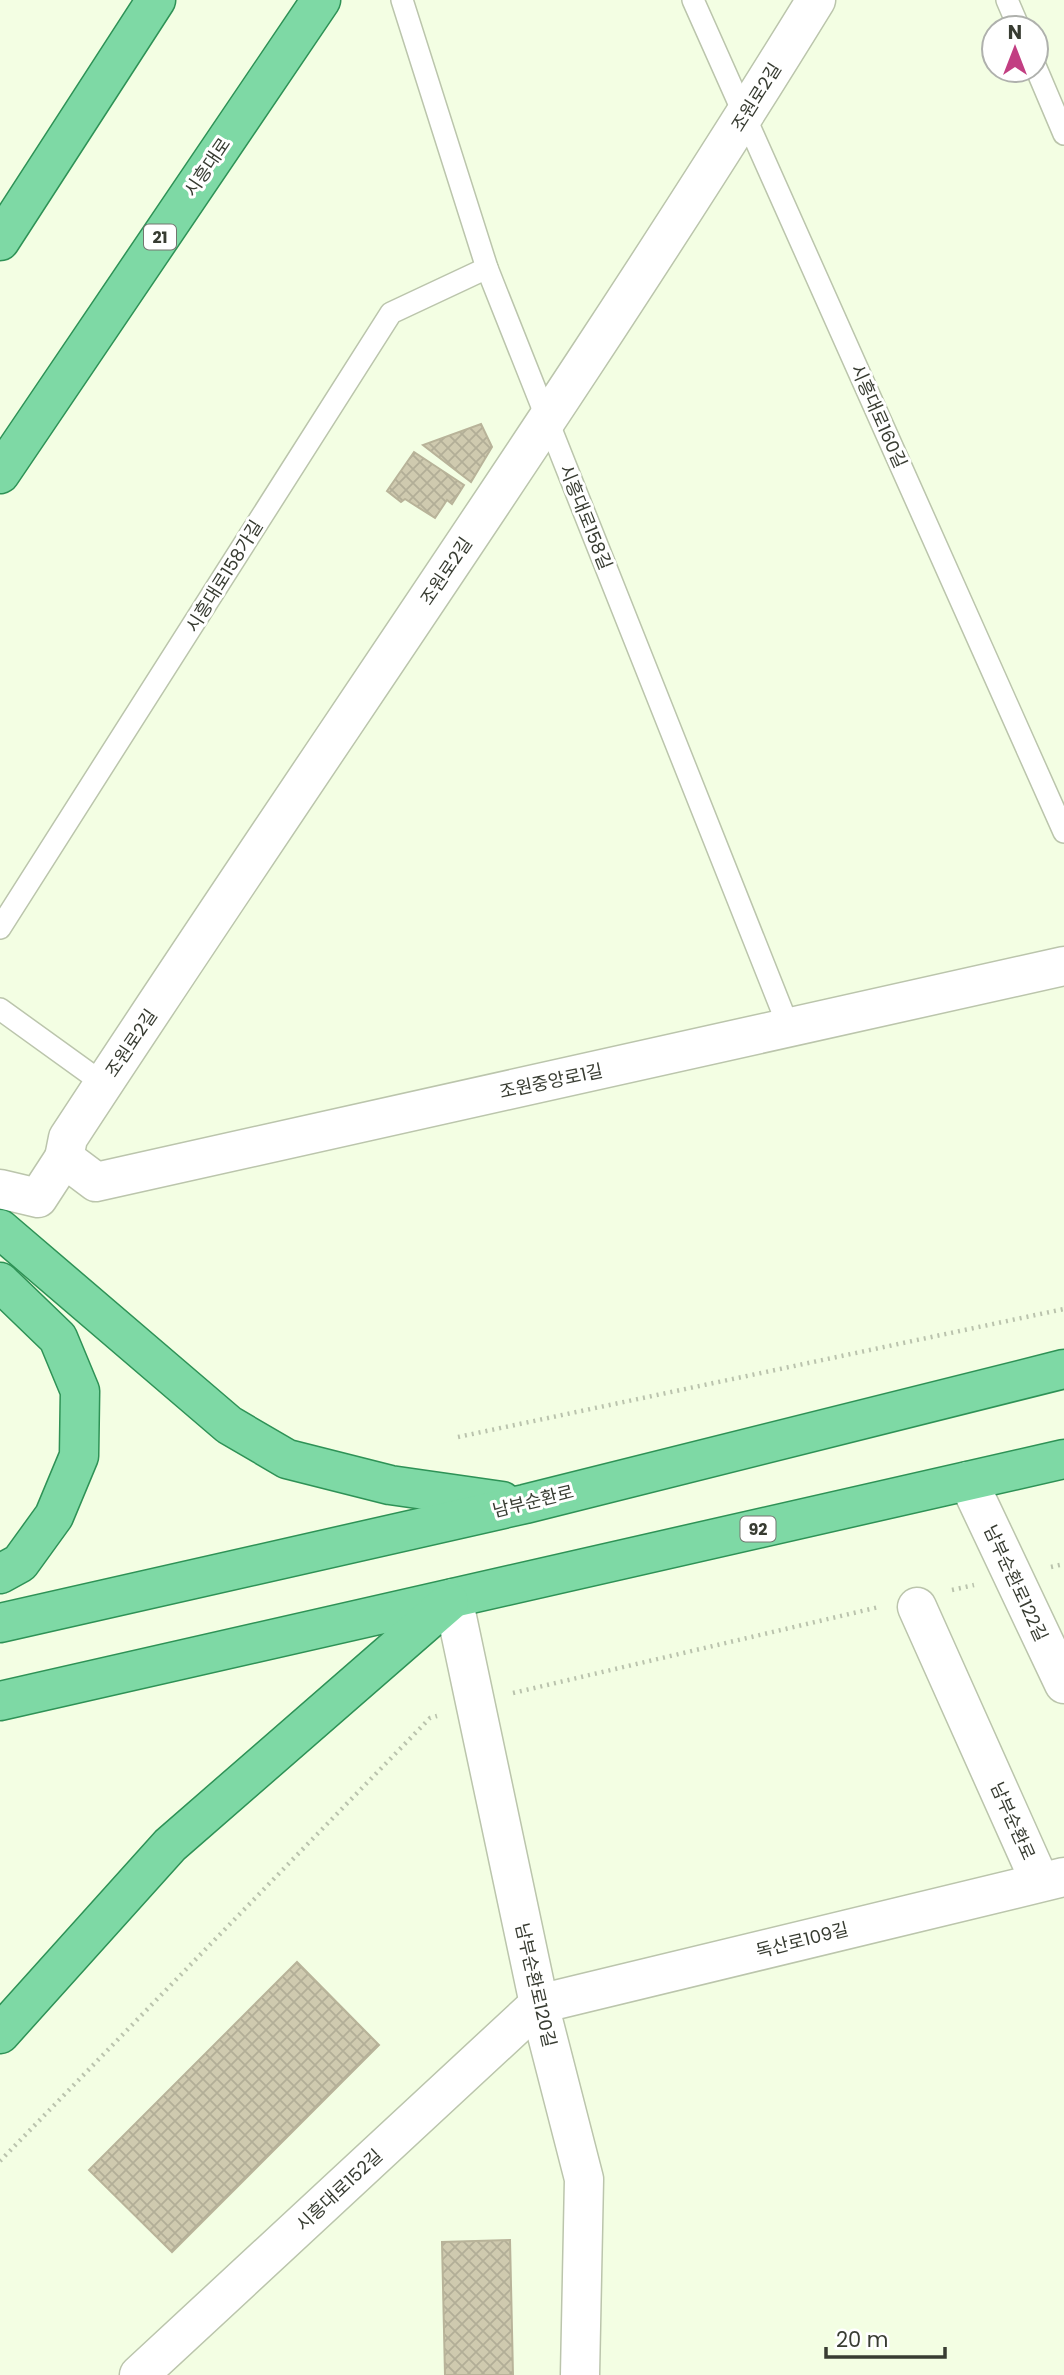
<svg xmlns="http://www.w3.org/2000/svg" width="1064" height="2375" font-family="Poppins,'Noto Sans KR',sans-serif">
<style>
.building{fill:url(#building-cross-hatch);stroke:#b8b399;stroke-width:2}
.lines{fill:none;stroke-linecap:round;stroke-linejoin:round}
.service-casing{stroke:#bbc5ac;stroke-width:24}
.minor-casing{stroke:#bbc5ac;stroke-width:41}
.primary-casing{stroke:#2e9256;stroke-width:41}
.path{stroke:#bac3ad;stroke-width:4.5;stroke-dasharray:2 5;stroke-linecap:butt}
.service{stroke:#fff;stroke-width:21}
.minor{stroke:#fff;stroke-width:38}
.primary{stroke:#7ed9a5;stroke-width:38}
.labels{text-anchor:middle;dominant-baseline:central;stroke-width:6;stroke-linejoin:round;paint-order:stroke}
.shield{fill:#fff;stroke:#747670;stroke-width:2}
.shield-label{font-size:16px;font-weight:bold;fill:#383c32}
.street-label{font-size:18px;fill:#383c32;stroke:#fff}
</style>
<defs>
<pattern id="building-cross-hatch" width="8" height="8" patternUnits="userSpaceOnUse" patternTransform="scale(1.75)"><rect width="8" height="8" fill="#cfcaaf"/><path d="M0 0l8 8M0 8l8-8" fill="none" stroke="#b2ae97"/></pattern>
</defs>
<rect width="100%" height="100%" fill="#f3fee3"/>
<!-- building -->
<g class="building">
<polygon points="481,424 492,447 471,482 423,445"/>
<polygon points="414,452 464,485 452,504 447,500 435,518 405,499 401,502 387,491"/>
<polygon points="297,1962 379,2045 172,2252 89,2170"/>
<polygon points="510,2240 513,2375 445,2375 442,2242"/>
</g>
<g class="lines">
<!-- service casing -->
<g class="service-casing">
<g id="service">
<polyline points="402,0 487,268 789,1028"/>
<polyline points="693,0 1064,832"/>
<polyline points="1007,0 1019,28"/>
<polyline points="1036,68 1064,134"/>
<polyline points="0,928 391,313 487,268"/>
<polyline points="0,1009 104,1084"/>
</g>
</g>
<!-- minor casing -->
<g class="minor-casing">
<g id="minor">
<path d="M816,0C578,387 316,758 68,1138L64,1158L96,1182L1064,966"/>
<polyline points="0,1189 38,1198 64,1158"/>
<polyline points="968,1481 1064,1684"/>
<polyline points="453,1598 539,2004 584,2179 580,2375"/>
<polyline points="917,1607 1040,1882"/>
<polyline points="139,2375 539,2004 1064,1877"/>
</g>
</g>
<!-- primary casing -->
<g class="primary-casing">
<g id="primary">
<polyline points="0,241 156,0"/>
<polyline points="0,474 321,0"/>
<polyline points="0,1229 229,1425 287,1459 390,1485 502,1501"/>
<polyline points="0,1282 58,1338 80,1391 79,1456 54,1516 20,1563 0,1574"/>
<polyline points="0,1623 525,1504 1064,1369"/>
<polyline points="0,1701 1064,1459"/>
<polyline points="0,2034 170,1845 449,1602"/>
</g>
</g>
<!-- path -->
<g class="path">
<polyline points="458,1437 1064,1309"/>
<polyline points="1051,1567 1064,1564"/>
<polyline points="952,1590 974,1585"/>
<polyline points="513,1693 879,1607"/>
<polyline points="0,2161 430,1718 437,1716"/>
</g>
<!-- service -->
<use href="#service" class="service"/>
<!-- minor -->
<use href="#minor" class="minor"/>
<!-- primary -->
<use href="#primary" class="primary"/>
</g>
<g class="labels">
<!-- shield labels -->
<g class="shield">
<rect x="144" y="224.5" width="32" height="25" rx="5"/>
<rect x="740.5" y="1516.5" width="35" height="25" rx="5"/>
</g>
<g class="shield-label">
<text x="160" y="237">21</text>
<text x="758" y="1529">92</text>
</g>
<!-- street labels -->
<g class="street-label">
<text transform="translate(756 97) rotate(-58)">조원로2길</text>
<text transform="translate(207 167) rotate(-56)">시흥대로</text>
<text transform="translate(879 416) rotate(66)">시흥대로160길</text>
<text transform="translate(586 517) rotate(68)">시흥대로158길</text>
<text transform="translate(446 571) rotate(-56)">조원로2길</text>
<text transform="translate(224 576) rotate(-58)">시흥대로158가길</text>
<text transform="translate(131 1043) rotate(-56)">조원로2길</text>
<text transform="translate(551 1081) rotate(-12)">조원중앙로1길</text>
<text transform="translate(533 1501) rotate(-14)">남부순환로</text>
<text transform="translate(1016 1583) rotate(65)">남부순환로122길</text>
<text transform="translate(1013 1821) rotate(66)">남부순환로</text>
<text transform="translate(802 1940) rotate(-14)">독산로109길</text>
<text transform="translate(536 1985) rotate(77)">남부순환로120길</text>
<text transform="translate(339 2190) rotate(-43)">시흥대로152길</text>
</g>
</g>
<!-- north arrow -->
<g transform="translate(1015 49)"><circle r="33" fill="#ffffff" stroke="#afb1ad" stroke-width="2"/>
<path d="M0-5L12 26L0 18L-12 26Z" fill="#c23e82"/>
<text y="-10" font-size="19" font-weight="bold" text-anchor="middle" fill="#383c32">N</text>
</g>
<!-- scale -->
<path d="M826 2347v10h119v-10" fill="none" stroke="#383c32" stroke-width="3.5"/>
<text x="836" y="2347" font-size="21" fill="#383c32" stroke="#ffffff" stroke-width="5" paint-order="stroke">20 m</text>
</svg>
